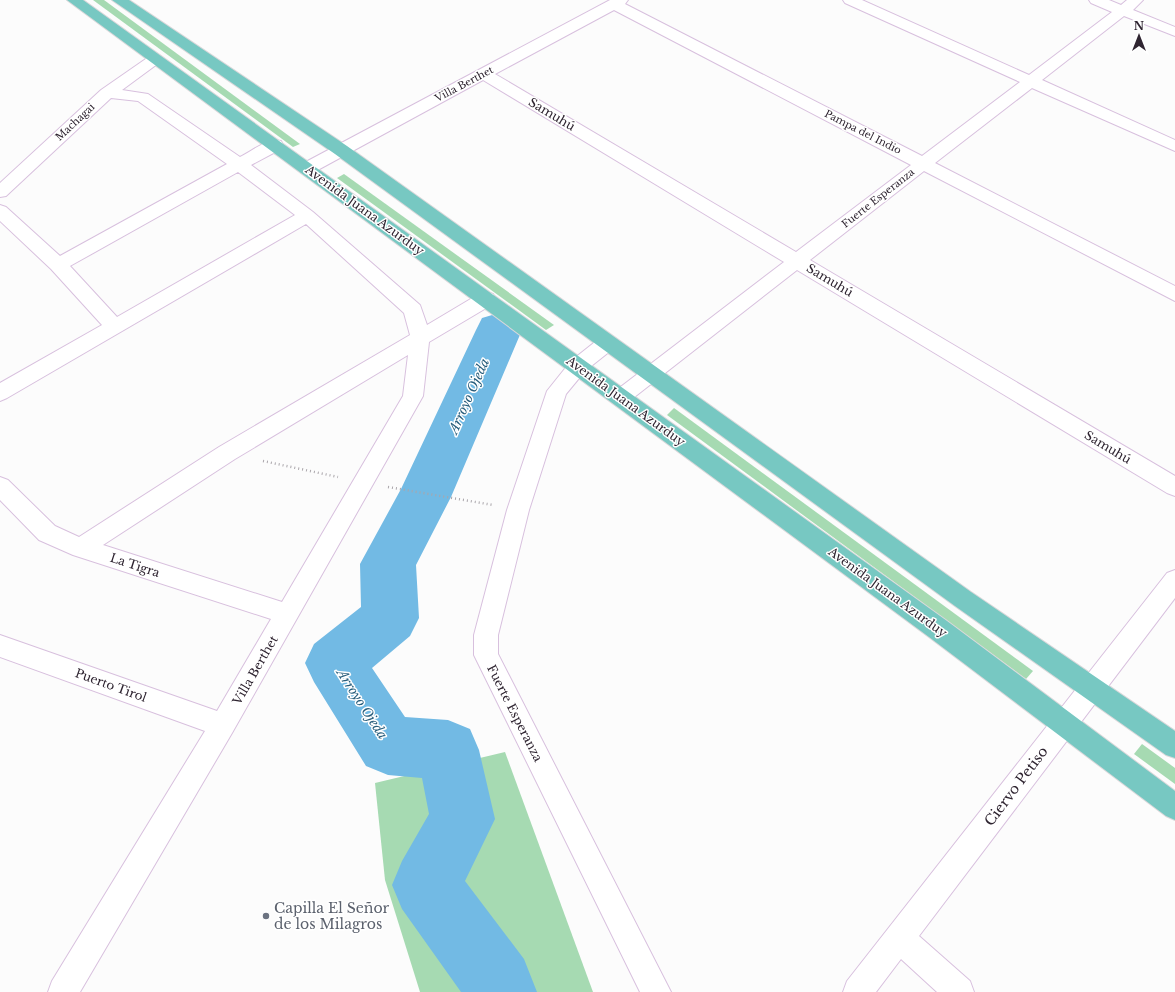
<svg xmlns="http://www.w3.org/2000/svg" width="1175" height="992" font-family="'Libre Baskerville',serif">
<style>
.green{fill:#a6dab2}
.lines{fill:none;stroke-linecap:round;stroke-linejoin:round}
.river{fill:#72bae4;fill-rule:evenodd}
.minor-casing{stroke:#d8c0de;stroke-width:2}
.major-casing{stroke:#dad8da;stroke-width:2}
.path{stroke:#aaa6ab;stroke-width:2.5;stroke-dasharray:1 3;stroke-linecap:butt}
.minor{fill:#fff;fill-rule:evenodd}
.major{fill:#77c8c2;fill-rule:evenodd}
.worship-dot{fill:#6b7280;stroke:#fff;stroke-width:1.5}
.labels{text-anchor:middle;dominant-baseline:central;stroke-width:3;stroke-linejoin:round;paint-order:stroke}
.far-street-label{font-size:10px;fill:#2f2531;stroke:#fff}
.street-label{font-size:12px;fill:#2f2531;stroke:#fff}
.water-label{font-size:13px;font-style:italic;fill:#275d7b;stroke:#fff}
.near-street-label{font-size:14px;fill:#2f2531;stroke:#fff}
.near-worship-label{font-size:14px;fill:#5b616d;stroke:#fff;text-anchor:start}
</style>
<rect width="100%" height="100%" fill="#fcfcfc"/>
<!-- green -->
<g class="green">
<polygon points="93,0 104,0 300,144 293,147"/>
<polygon points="344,174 554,325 546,330 337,178"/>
<polygon points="674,408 1033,671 1026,679 667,415"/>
<polygon points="1142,744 1175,768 1175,784 1134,754"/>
<polygon points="505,752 593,992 420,992 385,880 375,783"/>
</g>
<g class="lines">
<!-- river -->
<polygon class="river" points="499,313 516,318 522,330 451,497 416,565 419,618 410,636 372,668 405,717 448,720 470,729 479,750 495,819 465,881 524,959 537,992 461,992 402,909 392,885 402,861 429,814 422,778 388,775 366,766 314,682 305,663 314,644 361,607 360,564 401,489 476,330 482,318"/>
<!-- minor casing -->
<g class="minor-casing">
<g id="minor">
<path d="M610,0H628L625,4L922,156L1020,82L845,3L843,0H862L1029,75L1112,12L1091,3L1089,0H1109L1121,5L1127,0H1143L1133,10L1175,27V36L1124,16L1042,80L1175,140V151L1032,88L935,163L1175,286V301L924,171L810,260L1175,476V496L1167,493L797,270L628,402L621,405L614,402L611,397L614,392L784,262L483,80L314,172L308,173L302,172L300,168L302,164ZM614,10L911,165L796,252L495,74Z"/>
<path d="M155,54L160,56L163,59L160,62L122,90L148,94L240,157C252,151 267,138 281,141L283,145L281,149L251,165L313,212L420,305L427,325L479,294L486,292L493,294L495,299L493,304L429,342L423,396L232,733L80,992H48L52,981L205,731L0,657V635L217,711L271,619L73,555L39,540L0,500V477L8,480L55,526L79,537L219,447L410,335L404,313L306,224L7,398L0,401V383L102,325L51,269L0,221V205L6,207L60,256L227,164L138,101L111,98L6,196L0,197V183L101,90L150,56ZM238,172L295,215L117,317L70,266ZM408,355L403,396L282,602L103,545L235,459Z"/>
<polygon points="607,336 614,338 617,343 614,348 585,371 566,394 529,510 498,635 498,654 671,992 640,992 474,655 474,635 507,510 547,391 571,361 600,338"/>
<polygon points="1175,570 1175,598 919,936 970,981 974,992 937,992 901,959 876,992 843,992 847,981 1167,573"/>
</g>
</g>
<!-- major casing -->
<g class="major-casing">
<g id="major">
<polygon points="67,0 83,0 947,621 1175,791 1175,820 1166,816 929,637"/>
<polygon points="112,0 129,0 347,146 971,592 1175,731 1175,758 1166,755 955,606 335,154"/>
</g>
</g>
<!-- path -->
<g class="path">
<polyline points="263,461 338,477"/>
<polyline points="388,487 493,505"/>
</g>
<!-- minor -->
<use href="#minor" class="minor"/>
<!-- major -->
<use href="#major" class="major"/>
</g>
<!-- markers -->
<circle class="worship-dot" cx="266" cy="916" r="4"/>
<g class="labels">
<!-- far-street labels -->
<g class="far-street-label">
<text transform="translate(464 84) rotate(-28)">Villa Berthet</text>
<text transform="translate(75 122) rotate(-43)">Machagai</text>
<text transform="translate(863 132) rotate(27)">Pampa del Indio</text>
<text transform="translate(878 198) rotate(-38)">Fuerte Esperanza</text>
</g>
<!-- street labels -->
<g class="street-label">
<text transform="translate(552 114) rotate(31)">Samuhú</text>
<text transform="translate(365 210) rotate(36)">Avenida Juana Azurduy</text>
<text transform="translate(830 280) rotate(31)">Samuhú</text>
<text transform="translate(626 401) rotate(36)">Avenida Juana Azurduy</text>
<text transform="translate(1108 447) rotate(31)">Samuhú</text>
<text transform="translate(135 565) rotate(18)">La Tigra</text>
<text transform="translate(888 592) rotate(36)">Avenida Juana Azurduy</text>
<text transform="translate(255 670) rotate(-60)">Villa Berthet</text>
<text transform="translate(111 685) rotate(20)">Puerto Tirol</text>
<text transform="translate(515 713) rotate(63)">Fuerte Esperanza</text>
</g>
<!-- water labels -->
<g class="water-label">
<text transform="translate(469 396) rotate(-66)">Arroyo Ojeda</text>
<text transform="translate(362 704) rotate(57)">Arroyo Ojeda</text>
</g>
<!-- near-street labels -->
<g class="near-street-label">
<text transform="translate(1016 786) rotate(-53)">Ciervo Petiso</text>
</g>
<!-- near-worship labels -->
<g class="near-worship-label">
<text x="274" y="908">Capilla El Señor<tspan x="274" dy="16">de los Milagros</tspan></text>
</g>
</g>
<!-- north arrow -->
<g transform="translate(1139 36)" stroke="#ffffff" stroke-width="3" paint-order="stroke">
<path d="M0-3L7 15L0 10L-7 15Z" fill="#2f2531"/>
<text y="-6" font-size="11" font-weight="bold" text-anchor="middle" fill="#2f2531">N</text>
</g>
</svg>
